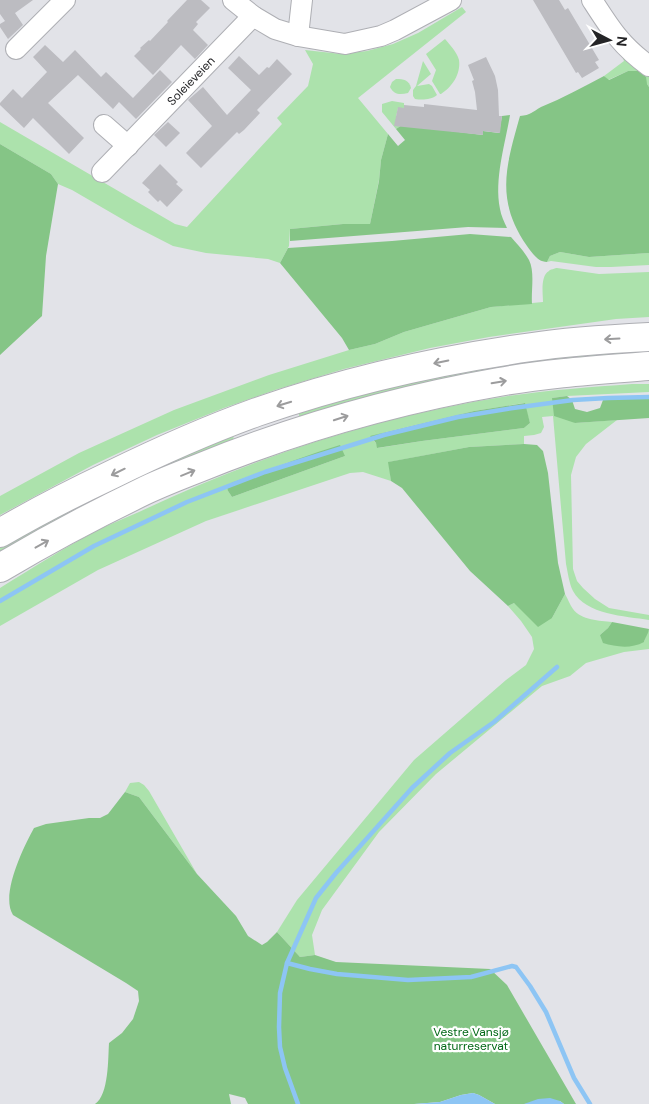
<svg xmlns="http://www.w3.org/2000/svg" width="649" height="1104" font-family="'DM Sans',sans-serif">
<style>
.green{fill:#ace2ac;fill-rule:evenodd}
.forest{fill:#85c586}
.water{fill:#8dc5f4}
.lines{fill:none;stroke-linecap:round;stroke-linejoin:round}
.stream{stroke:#8dc5f4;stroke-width:4.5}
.building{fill:#bcbcc1}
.minor-casing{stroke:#aeafb4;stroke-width:22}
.highway-casing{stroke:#aeafb4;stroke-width:30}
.minor{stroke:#fff;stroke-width:20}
.highway{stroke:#fff;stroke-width:28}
.oneway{stroke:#9c9c9d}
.labels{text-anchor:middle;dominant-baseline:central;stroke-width:4.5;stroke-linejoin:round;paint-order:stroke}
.street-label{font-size:12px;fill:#242426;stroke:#fff}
.park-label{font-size:12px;fill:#036918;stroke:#fff}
</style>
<rect width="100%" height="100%" fill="#e2e3e8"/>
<!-- green -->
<g class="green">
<polygon points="462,7 466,12 358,98 388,134 381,160 379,180 370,224 343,224 290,229 289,246 280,263 268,259 206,253 173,246 134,226 72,190 58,184 51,174 0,144 0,122 108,185 175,224 187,227 282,124 277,118 308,86 313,64 305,50 341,54 367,51 393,44 418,33"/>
<path d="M445,39C450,45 457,52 459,60C461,74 452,87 441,94H440L432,81L436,70L426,54Z"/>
<polygon points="622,55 649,72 649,87 647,84 628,71 608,80 604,76 624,61"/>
<path d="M423,61L431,74L417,86L429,84L432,86L437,95C431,100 422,100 415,99L413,96V90L416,86Z"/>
<path d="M396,79C404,79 409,80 411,88L408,93C400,95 394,95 390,87L392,82Z"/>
<polygon points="392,101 404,103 404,108 398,108 396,117 402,125 396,129 382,112 382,104"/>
<polygon points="560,252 589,257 649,253 649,265 611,267 596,267 551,261 547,262 550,256"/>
<path d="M557,268L599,274L649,272V317L616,319L489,337L430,348L344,369L275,390L224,408L157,435L93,465L0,515V496L79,453L174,410L269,375L349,350L375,344L404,332L491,307L543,302C543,294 540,276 549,271C549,270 556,268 557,268Z"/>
<polygon points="649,347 649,356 299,417 299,411 329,400 530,357"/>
<path d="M632,384H649V392L567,396L552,398L575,423L617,420L586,444L576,457L571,475L573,569L577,581L583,588L595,599L609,608L649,615V620C625,616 586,615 573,591C569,583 568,573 566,564L553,416L542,417L544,427L541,433L534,435L524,436V444L469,447L389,462L391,481L363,472L350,473L206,521L98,570L0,626V588C34,567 68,545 104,527C116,522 127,517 139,512C257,456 379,416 508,396C550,390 591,387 632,384ZM524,403L530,423L524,428L422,441L378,448L376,443L370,437L386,432L474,411ZM345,456L232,497L228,491L233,482L289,462Z"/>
<polygon points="233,434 234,442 0,556 0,546 75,503"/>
<path d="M565,594C568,599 570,605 573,609C581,620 600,621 612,622L608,628L600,635L644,642L646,635L649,630V649L624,652L586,663L570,676L542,686L436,774L379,832L322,910L312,935L315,955L300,957L277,932L297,900L414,760L506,680L526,665L534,649L532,637L521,621L508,606L514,603L552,618Z"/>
<polygon points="139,782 144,785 149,791 197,874 139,797 125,792 130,783"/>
</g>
<!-- forest -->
<g class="forest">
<path d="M628,71H638L646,77L647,84L649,87V253L589,257L560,252L550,256L547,262C538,262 532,253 527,246C495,200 506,166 520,116C531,115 532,112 541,107C563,98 583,87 604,76L609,80Z"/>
<path d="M510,115C505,145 494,179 500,209C501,215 504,222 507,228L468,227L290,241V229L343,224H370L379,181L381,160L388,134L398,146L405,140L396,129L402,125L483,135V131L499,133L502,116Z"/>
<polygon points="0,144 51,174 58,184 46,256 42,316 0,355"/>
<path d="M470,234L511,237C517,244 524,251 529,260C535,272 531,290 532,304L491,307L404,332L375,344L349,350L342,338L280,263L288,248L392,241Z"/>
<polygon points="567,396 572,400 575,409 587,412 600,408 603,400 627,397 649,397 649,418 575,423 554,416 552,398"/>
<polygon points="525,403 530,423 524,428 422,441 377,448 376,443 370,436 474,411"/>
<polygon points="524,444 537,445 543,451 548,473 558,563 565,594 552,618 538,627 514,603 508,606 470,571 402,488 391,481 388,462 469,447"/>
<polygon points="340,445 345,456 232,497 228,491 227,486 233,482 318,452"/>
<path d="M612,622L649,629C649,632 645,638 644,642C631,649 616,647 603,643L600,635L608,628Z"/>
<path d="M125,792L139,797L197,874L236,916L248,936L262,945L267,942L277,932L300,957L315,955L336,962L490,969L507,985L576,1104H564L560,1101L524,1104H495L479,1095L473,1093L461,1095L440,1102L414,1104H248L245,1098L229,1094L231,1104H95C109,1095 108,1058 109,1043L122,1033L133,1019L139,1001L138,991L126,983L13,915C0,895 24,846 34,828L46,824L89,818H100L108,814Z"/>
</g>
<!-- water -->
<g class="water">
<polygon points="473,1093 479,1095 495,1104 414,1104 440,1102 461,1095"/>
<polygon points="550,1098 560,1101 564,1104 524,1104 538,1099"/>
</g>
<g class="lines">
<!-- stream -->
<g class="stream">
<polyline points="0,601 94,546 187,502 265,472 384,435 458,417 513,408 573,400 608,398 649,397"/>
<polyline points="287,963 310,969 337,974 408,980 471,977 512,966 516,967 530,986 546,1012 574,1078 590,1104"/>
<polyline points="298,1104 285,1068 280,1047 279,1027 280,993 287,963 316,898 336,873 412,788 450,753 494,722 557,667"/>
</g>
</g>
<!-- building -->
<g class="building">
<polygon points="0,0 33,0 15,13 23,25 8,39 0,27 0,24 5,21 0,14"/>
<polygon points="187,0 201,0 210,8 196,22 198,24 193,30 208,45 195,59 181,45 153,75 134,56 141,49 140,48 149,40 150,41 168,22 167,21"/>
<polygon points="533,0 559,0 565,10 568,8 599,60 595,62 599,68 582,78 578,72 576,73"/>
<polygon points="45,45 63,62 75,50 101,77 106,72 133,98 160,70 172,82 136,119 119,102 113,109 78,75 48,103 84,138 69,154 33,118 24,128 0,105 0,103 13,89 22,98 47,72 33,57"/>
<polygon points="239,56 259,75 267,67 269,68 277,59 292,74 257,110 260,113 244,130 239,134 237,132 201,168 186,153 212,126 188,100 203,87 227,115 251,90 228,68"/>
<polygon points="486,57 495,76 498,90 499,116 502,116 500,133 483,131 483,135 394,126 398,107 404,108 404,105 424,107 424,104 477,110 475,92 472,81 474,80 468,65"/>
<polygon points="168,122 180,133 166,147 154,135"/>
<polygon points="160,164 178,182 176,184 183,190 167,207 160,200 158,202 148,192 150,190 142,183"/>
</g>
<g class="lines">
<!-- minor casing -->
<g class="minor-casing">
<g id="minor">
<polyline points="233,0 253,16 275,29 298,36 345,44 381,36 395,30 451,0"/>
<path d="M592,0C610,28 621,46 649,66"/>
<polyline points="298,36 302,0"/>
<polyline points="16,49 65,0"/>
<polyline points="104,125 128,146"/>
<polyline points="102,172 253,16"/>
</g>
</g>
<!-- highway casing -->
<g class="highway-casing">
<g id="highway">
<path d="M0,533C36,512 73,493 111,475C158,452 207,430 257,412C346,381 439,360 532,347C571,341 610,339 649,337"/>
<path d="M0,568C47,540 96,514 146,490C163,482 181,475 199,468C295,429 396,400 499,382C548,373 599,370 649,366"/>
</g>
</g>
<!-- minor -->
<use href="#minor" class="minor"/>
<!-- highway -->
<use href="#highway" class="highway"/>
</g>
<!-- one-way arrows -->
<defs><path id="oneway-shaft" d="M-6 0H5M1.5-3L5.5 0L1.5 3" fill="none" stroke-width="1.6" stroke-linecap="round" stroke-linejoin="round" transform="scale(1.25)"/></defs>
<g class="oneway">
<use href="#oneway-shaft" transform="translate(612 339) rotate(177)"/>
<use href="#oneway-shaft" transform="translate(441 362) rotate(168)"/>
<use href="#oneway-shaft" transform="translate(499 382) rotate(-9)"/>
<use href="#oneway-shaft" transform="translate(284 404) rotate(163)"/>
<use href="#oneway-shaft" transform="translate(341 418) rotate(-18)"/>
<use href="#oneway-shaft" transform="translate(118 472) rotate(154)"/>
<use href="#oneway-shaft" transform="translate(188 473) rotate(-22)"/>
<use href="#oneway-shaft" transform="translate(42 544) rotate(-29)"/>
</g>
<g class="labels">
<!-- street labels -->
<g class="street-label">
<text transform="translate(191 81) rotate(-46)">Soleieveien</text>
</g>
<!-- park labels -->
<g class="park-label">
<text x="471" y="1032">Vestre Vansjø<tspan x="471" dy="14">naturreservat</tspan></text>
</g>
</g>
<!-- north arrow -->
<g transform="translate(609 40) rotate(96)" stroke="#ffffff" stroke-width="4" paint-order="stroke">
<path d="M0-4L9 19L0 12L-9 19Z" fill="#242426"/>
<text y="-8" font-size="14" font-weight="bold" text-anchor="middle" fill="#242426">N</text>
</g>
</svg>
